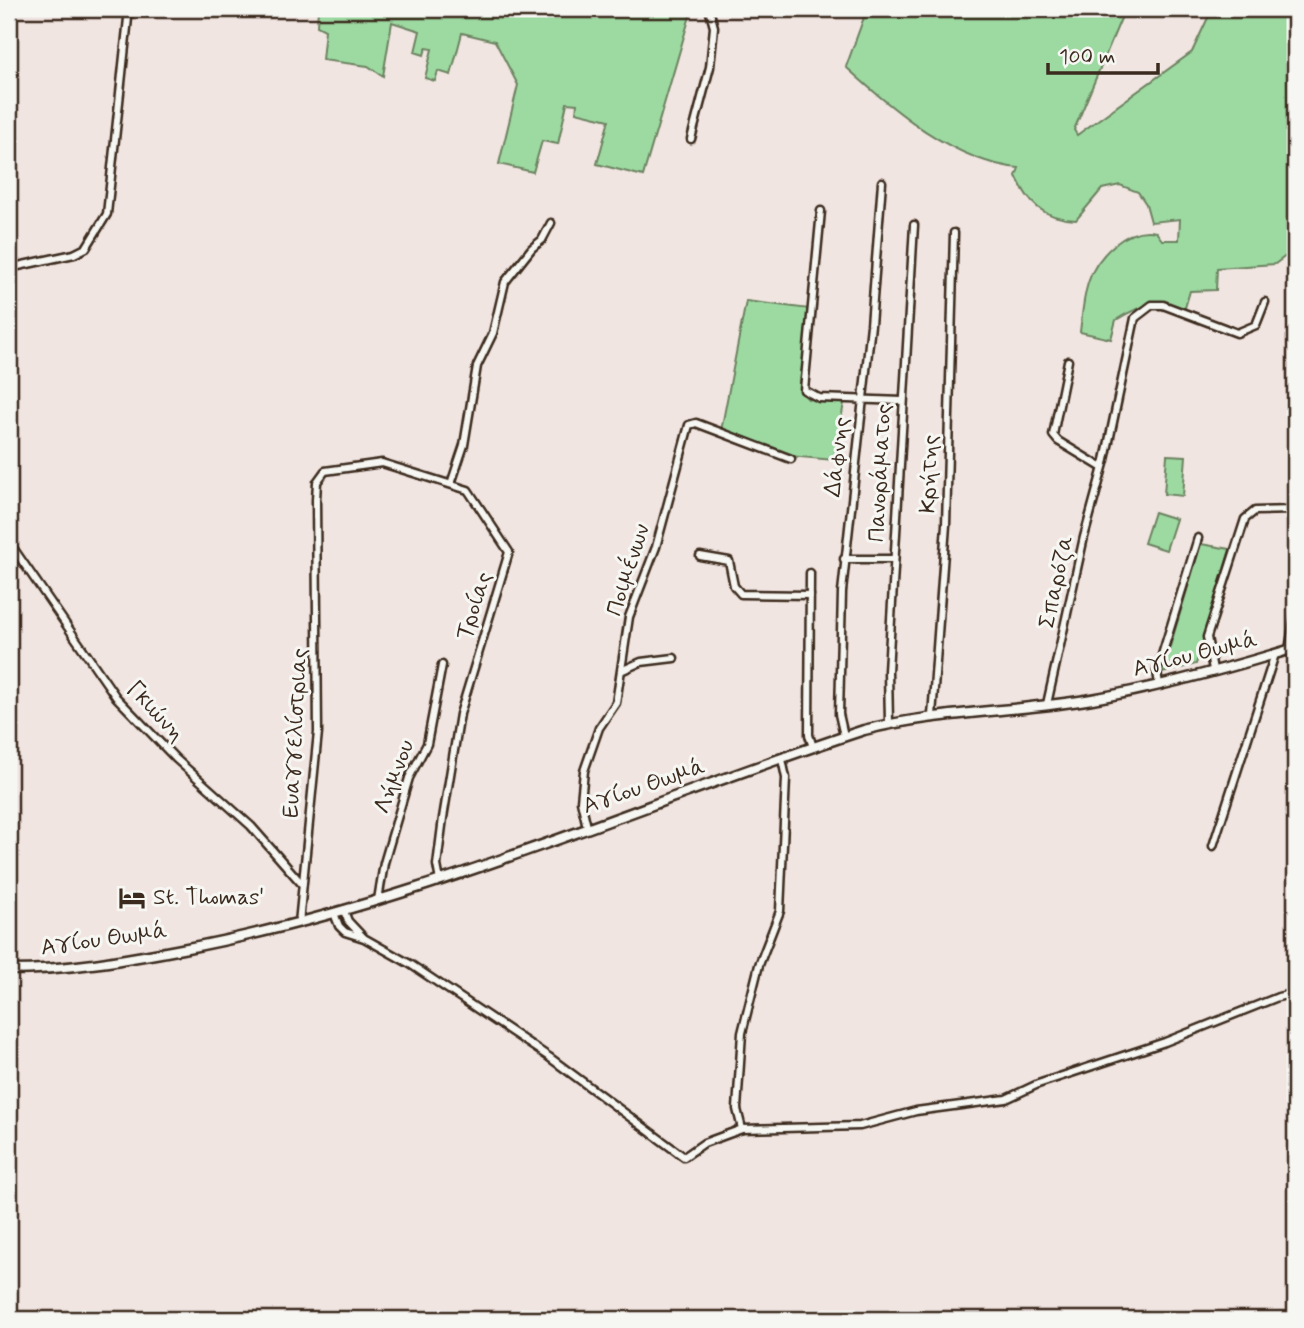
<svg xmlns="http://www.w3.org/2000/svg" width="1304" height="1328" font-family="Mynerve,sans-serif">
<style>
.green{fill:#9ddaa2;stroke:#6c8260;stroke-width:2}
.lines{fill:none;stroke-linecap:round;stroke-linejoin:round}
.minor-casing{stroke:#3b2a1e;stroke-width:11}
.secondary-casing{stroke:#3b2a1e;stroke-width:13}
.minor{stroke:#f6f6f2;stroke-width:6}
.secondary{stroke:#f6f6f2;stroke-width:8}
.labels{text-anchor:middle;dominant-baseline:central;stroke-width:6;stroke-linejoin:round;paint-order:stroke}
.street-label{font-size:23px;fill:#3b2a1e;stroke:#f6f6f2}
.poi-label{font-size:23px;fill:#3b2a1e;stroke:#f6f6f2;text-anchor:start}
</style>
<rect width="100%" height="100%" fill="#f1e5e1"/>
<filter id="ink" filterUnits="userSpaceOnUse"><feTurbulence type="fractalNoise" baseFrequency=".0143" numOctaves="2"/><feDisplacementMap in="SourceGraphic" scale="14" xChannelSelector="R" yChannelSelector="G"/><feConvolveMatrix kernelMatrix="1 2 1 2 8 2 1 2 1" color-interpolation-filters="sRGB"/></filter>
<g filter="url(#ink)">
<!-- green -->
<g class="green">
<polygon points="318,9 692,9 643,176 597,164 609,120 576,112 577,104 567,103 558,144 542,141 533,172 499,164 518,85 495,41 462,33 451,75 438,71 435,81 425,78 432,49 426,48 424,55 415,52 420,31 392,22 383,76 368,66 322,60 325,30 317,26"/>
<path d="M867,9H1125L1074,130L1077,135L1192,52L1212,9H1227L1242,15L1249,9H1295V249L1275,264L1217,268L1216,290L1190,291L1184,311C1152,304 1144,302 1116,320L1111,339L1080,332C1082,316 1083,299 1088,283C1096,256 1128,225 1156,232L1162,240H1179L1180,219L1151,222L1146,204L1138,192L1120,185L1102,189L1076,220C1042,218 1029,204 1016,176L1019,168C954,162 893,110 846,67Z"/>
<polygon points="746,301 810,309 800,383 802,393 808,399 844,403 834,460 789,456 721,431"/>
<polygon points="1167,455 1186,456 1183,496 1164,494"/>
<polygon points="1154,512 1176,519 1166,550 1144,543"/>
<polygon points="1201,544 1230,549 1196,664 1162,673"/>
</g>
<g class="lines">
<!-- minor casing -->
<g class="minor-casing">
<g id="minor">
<polyline points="691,139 710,67 714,27 709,9"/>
<polyline points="821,211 804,390 819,398 903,401"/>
<polyline points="9,268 74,254 86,248 107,214 129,9"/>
<polyline points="1068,361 1053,435 1058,441 1101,467"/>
<polyline points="451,484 464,445 477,366 493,333 505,282 532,248 542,240 551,223"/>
<polyline points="9,542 116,697 176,759 251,826 302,884"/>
<polyline points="700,556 729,561 734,586 741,594 810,595"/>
<polyline points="844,559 894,559"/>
<polyline points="810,573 809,735 813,747"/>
<polyline points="1289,650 1295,615"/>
<polyline points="623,670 641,662 674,658"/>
<polyline points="1213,670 1207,637 1245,519 1255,511 1295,510"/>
<polyline points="1159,685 1157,671 1198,538"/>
<polyline points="1047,704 1084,537 1105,460 1135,318 1152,305 1163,305 1237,333 1256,325 1265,302"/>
<polyline points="932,716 946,525 954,233"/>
<polyline points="889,723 888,671 914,225"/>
<polyline points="844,736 839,714 842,592 871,325 882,182"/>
<polyline points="587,827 581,801 584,771 599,728 616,703 629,617 656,547 689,425 696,423 791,459"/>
<polyline points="1213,846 1275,654"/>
<polyline points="378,900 384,863 409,778 427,744 442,665"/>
<polyline points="344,911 348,921 363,937"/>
<polyline points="334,913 339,926 345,932 364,938 410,964 549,1057 684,1157 704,1143 742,1129 737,1109 742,1033 759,965 780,911 786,778 782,759"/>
<polyline points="299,923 318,732 316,500 317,482 325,471 382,463 468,490 509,552 460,714 443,818 437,865 440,881"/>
<polyline points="742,1129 860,1126 916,1111 1006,1099 1038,1084 1165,1042 1278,997 1295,993"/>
</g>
</g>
<!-- secondary casing -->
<g class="secondary-casing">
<path id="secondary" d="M9,970C68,970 124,960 182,949C418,905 637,804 864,730C939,711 1017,712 1092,699C1161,687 1229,668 1295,648"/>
</g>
<!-- minor -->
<use href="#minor" class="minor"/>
<!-- secondary -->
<use href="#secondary" class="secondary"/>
</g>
</g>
<!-- icons -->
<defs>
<g id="hotel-bare" transform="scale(2.1)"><path d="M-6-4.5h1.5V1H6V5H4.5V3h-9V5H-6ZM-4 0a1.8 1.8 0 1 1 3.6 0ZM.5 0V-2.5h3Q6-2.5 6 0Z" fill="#3b2a1e" stroke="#f6f6f2" stroke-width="2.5" paint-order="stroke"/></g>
</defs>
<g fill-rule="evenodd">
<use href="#hotel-bare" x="132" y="898"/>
</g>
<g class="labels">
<!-- street labels -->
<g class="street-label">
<text transform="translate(838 457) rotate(-83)">Δάφνης</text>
<text transform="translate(881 473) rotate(-87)">Πανοράματος</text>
<text transform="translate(930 474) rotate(-88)">Κρήτης</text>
<text transform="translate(629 570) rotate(-72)">Ποιμένων</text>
<text transform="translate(1057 582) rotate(-78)">Σπαρόζα</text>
<text transform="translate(475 606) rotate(-72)">Τροίας</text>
<text transform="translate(1195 655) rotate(-14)">Αγίου Θωμά</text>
<text transform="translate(155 712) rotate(47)">Γκιώνη</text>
<text transform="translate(296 733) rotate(-87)">Ευαγγελίστριας</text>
<text transform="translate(395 777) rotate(-70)">Λήμνου</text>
<text transform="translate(644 787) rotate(-19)">Αγίου Θωμά</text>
<text transform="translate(104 940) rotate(-8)">Αγίου Θωμά</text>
</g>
<!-- poi labels -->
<g class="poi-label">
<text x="153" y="898">St. Thomas'</text>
</g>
</g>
<!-- margin -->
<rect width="1304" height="1328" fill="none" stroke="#f6f6f2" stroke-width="35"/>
<rect x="18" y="18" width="1269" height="1293" fill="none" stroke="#3b2a1e" stroke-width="2.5" filter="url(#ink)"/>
<!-- scale -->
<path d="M1048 63v10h110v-10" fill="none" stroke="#3b2a1e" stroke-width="3.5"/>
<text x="1059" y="63" font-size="21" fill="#3b2a1e" stroke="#f6f6f2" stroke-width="5" paint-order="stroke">100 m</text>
</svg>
